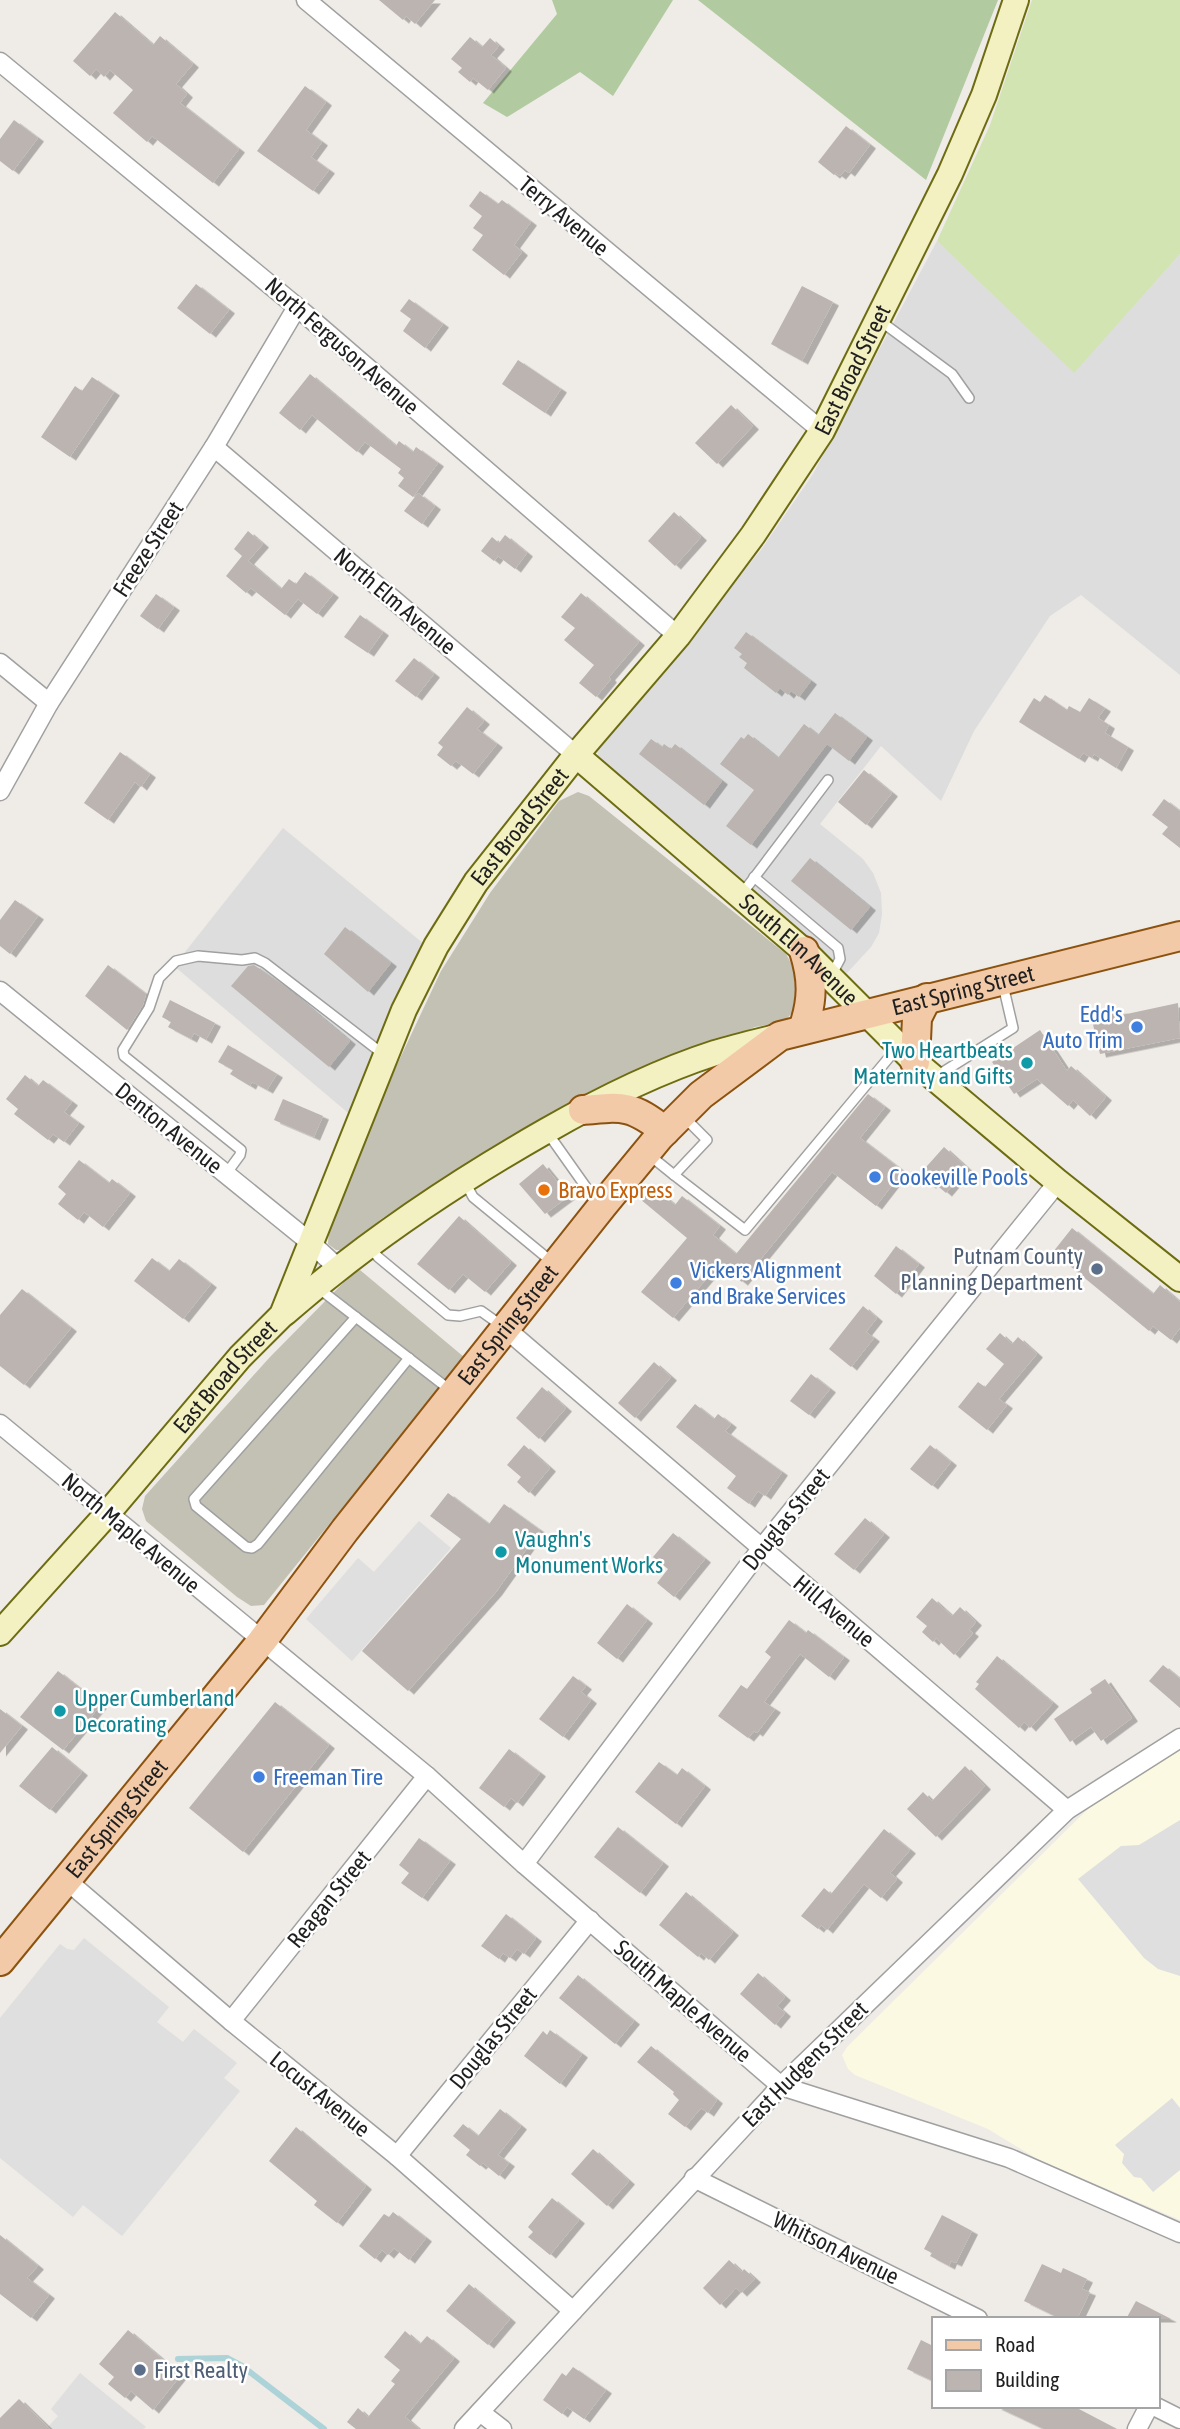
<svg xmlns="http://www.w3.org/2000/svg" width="1180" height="2429" font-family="'Asap Condensed',sans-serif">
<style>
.residential{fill:#ddd}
.education{fill:#fcf9e3}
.construction{fill:#c3c1b3}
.grass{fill:#d1e4b2}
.forest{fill:#b1caa0}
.parking{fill:#dfdfdf}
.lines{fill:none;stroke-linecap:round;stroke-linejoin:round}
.stream{stroke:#acd3d8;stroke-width:6}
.building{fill:#bcb4b0;filter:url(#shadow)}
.lane-casing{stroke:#a0a0a0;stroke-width:12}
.street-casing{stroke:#a0a0a0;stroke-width:21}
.secondary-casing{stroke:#6d6c10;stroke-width:28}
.primary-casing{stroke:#8c530f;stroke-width:32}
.lane{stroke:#fff;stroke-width:9}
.street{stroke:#fff;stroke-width:18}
.secondary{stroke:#f3f0c1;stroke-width:24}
.primary{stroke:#f3caa8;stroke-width:28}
.shop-dot{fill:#3f7fe0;stroke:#fff;stroke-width:2.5}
.culture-dot{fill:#0f9aa8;stroke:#fff;stroke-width:2.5}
.food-dot{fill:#e8710a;stroke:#fff;stroke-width:2.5}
.service-dot{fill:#5c6f8a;stroke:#fff;stroke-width:2.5}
.labels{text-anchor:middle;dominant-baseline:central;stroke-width:5;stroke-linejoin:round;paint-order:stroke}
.street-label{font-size:23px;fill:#1f1f1f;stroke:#fff}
.shop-label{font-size:23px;fill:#366cbe;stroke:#fff;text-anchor:start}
.culture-label{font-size:23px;fill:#0d838f;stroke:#fff;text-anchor:start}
.food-label{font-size:23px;fill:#c56008;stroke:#fff;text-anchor:start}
.service-label{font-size:23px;fill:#4e5e75;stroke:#fff;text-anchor:end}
</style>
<defs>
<filter id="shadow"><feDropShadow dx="6" dy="3.5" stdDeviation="0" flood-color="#0004"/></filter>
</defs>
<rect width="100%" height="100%" fill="#efebe7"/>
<!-- residential -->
<g class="residential">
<polygon points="937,241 1074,372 1180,254 1180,675 1081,595 1050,616 974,731 941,801 881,746 820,824 863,859 873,873 881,893 882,914 879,933 871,947 847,973 600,765 597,751 606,737 761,550 813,474"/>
<polygon points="283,828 424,944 353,1117 174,966"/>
</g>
<!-- education -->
<polygon class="education" points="1180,1749 1180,2220 1039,2160 988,2129 855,2075 848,2069 842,2055 847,2047 1094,1803"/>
<!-- construction -->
<g class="construction">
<polygon points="578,792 589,796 786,954 801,981 797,1007 784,1022 755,1027 658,1066 467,1164 381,1219 346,1250 336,1250 328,1244 329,1224 395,1069 441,971 490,893 559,801"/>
<polygon points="360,1270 464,1357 264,1605 251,1606 237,1597 146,1521 142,1509 145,1496 270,1357 350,1276"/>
</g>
<!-- grass -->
<polygon class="grass" points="1032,0 1180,0 1180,254 1074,373 937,241 990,125"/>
<!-- forest -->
<g class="forest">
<polygon points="552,0 673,0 613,96 580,72 507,117 483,103 557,14"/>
<polygon points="698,0 998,0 926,180"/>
</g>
<!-- parking -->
<g class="parking">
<polygon points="419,1521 451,1548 352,1661 306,1619 358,1558 374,1572"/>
<polygon points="1180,1820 1180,1976 1158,1969 1144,1958 1078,1879 1121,1846 1139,1845"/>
<polygon points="84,1938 169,2007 157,2022 183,2042 194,2029 237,2063 224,2078 240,2091 122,2236 83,2205 73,2217 0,2158 0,2018 60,1944 67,1949 74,1950"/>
<polygon points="1172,2098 1180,2108 1180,2170 1153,2192 1141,2178 1134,2177 1122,2163 1124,2154 1115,2145"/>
<polygon points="80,2373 146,2427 143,2429 46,2429 58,2416 51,2409"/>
</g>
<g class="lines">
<!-- stream -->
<polyline class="stream" points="178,2359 227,2358 242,2366 324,2429"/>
</g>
<!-- building -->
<g class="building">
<polygon points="379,0 435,0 415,24 406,16 403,20"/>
<polygon points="115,12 153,45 160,36 193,64 176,84 187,94 180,103 239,149 213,183 152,136 147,142 113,113 133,90 110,70 104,77 96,69 90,76 73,61"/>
<polygon points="470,37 482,47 490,38 499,46 491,55 506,68 488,90 473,78 470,82 458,72 462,68 451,59"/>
<polygon points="305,86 326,102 306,130 322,142 311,157 329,170 313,191 257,151"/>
<polygon points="14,120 38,138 13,171 0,161 0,139"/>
<polygon points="846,126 870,145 849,173 845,170 840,176 836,173 834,175 818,162"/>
<polygon points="480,191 498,204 502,200 531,222 514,245 522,252 504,275 472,250 483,235 473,228 482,216 469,206"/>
<polygon points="196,284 229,310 210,334 177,308"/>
<polygon points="802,286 833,302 802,361 771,344"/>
<polygon points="409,299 443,324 425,348 403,331 411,319 400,311"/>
<polygon points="518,360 561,389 545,413 502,384"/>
<polygon points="310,374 396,446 399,441 413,452 416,447 438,463 413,497 398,486 404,478 398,473 401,469 365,442 357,452 312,415 300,430 279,413"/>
<polygon points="92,377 114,392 70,457 41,437 75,386 82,391"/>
<polygon points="731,405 753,426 717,464 695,443"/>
<polygon points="418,493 435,506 422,524 404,511"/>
<polygon points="674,512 701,537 675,566 648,541"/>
<polygon points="248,531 263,544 248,561 281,589 289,579 296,584 305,572 333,594 317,614 298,599 285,615 251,588 246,593 226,576 242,556 234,549"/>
<polygon points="505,535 527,553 515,569 498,556 494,561 481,551 492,537 499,543"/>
<polygon points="581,593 639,642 609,677 611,679 596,697 579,683 594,665 564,640 575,628 561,617"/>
<polygon points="156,594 174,607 158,629 140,616"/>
<polygon points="360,615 383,632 368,653 344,637"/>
<polygon points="746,632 811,681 799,697 791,691 788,695 780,688 776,693 744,668 747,663 739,657 742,654 734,648"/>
<polygon points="414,658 434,674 416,697 395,681"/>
<polygon points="1045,695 1067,710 1069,706 1080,712 1089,698 1105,708 1098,718 1109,725 1105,733 1128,747 1116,768 1094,754 1092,758 1083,753 1079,759 1019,722 1034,698 1040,702"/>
<polygon points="467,707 484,721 477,729 497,744 473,774 456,761 451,766 437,755 443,747 438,743"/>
<polygon points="835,713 867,737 849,761 827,744 751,845 726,826 754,790 720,764 741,737 744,739 748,734 778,758 804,724 818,735"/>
<polygon points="651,739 662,747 664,744 671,749 675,744 722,781 704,805 639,754"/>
<polygon points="120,752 150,774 141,787 135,782 108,820 84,803"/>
<polygon points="864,770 892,793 866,825 838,802"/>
<polygon points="1164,799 1180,811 1180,848 1162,834 1168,827 1152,815"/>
<polygon points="810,858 870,907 851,930 791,881"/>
<polygon points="15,900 38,916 10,954 0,946 0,920"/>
<polygon points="345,927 391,963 368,992 324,954"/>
<polygon points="108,965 146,994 143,1005 127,1030 85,996"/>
<polygon points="254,965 283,985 350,1041 329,1067 231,986 248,966"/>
<polygon points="170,1000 215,1023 206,1040 194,1033 191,1039 168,1027 171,1022 162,1017"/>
<polygon points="1178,1003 1180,1038 1100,1054 1091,1016 1122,1010 1122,1015"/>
<polygon points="1040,1030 1067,1071 1071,1066 1106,1097 1090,1116 1073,1100 1068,1106 1037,1079 1014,1094 992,1062"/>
<polygon points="228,1045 277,1074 267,1090 252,1082 250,1086 230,1074 233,1070 218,1062"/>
<polygon points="25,1075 38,1086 43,1080 72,1102 64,1112 79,1123 64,1142 53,1134 48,1140 14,1114 18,1109 6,1099"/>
<polygon points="868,1094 885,1107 860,1138 903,1171 876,1206 832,1172 742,1282 719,1264 673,1318 641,1292 687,1238 640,1199 651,1185 675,1205 682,1196 720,1226 713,1235 736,1254"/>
<polygon points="283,1099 323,1116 314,1137 274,1120"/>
<polygon points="944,1147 967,1168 946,1193 933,1182 930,1185 919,1175"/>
<polygon points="79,1160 109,1183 112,1179 130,1193 103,1227 84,1212 78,1220 58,1204 66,1194 58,1187"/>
<polygon points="543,1164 569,1196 545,1214 519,1184"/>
<polygon points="459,1216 511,1262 485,1292 463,1274 449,1290 417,1264"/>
<polygon points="1072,1228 1153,1294 1160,1285 1180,1302 1180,1328 1171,1340 1153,1326 1149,1331 1053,1252"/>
<polygon points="896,1246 919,1264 896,1294 874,1276"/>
<polygon points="152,1258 169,1271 179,1259 211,1284 183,1319 134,1281"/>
<polygon points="22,1289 71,1328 24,1385 0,1366 0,1315"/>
<polygon points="863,1306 877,1318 866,1332 874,1338 851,1367 829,1349"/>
<polygon points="1000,1333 1012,1344 1018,1337 1037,1354 999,1399 1007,1405 987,1430 958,1407 978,1382 985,1387 1004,1364 986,1349"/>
<polygon points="654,1362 671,1377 635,1418 618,1403"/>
<polygon points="811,1374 830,1389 809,1415 790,1401"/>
<polygon points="542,1387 566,1408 539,1439 516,1418"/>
<polygon points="695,1404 714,1419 718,1414 731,1424 725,1431 782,1472 765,1496 758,1491 749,1504 727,1488 736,1476 676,1427"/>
<polygon points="524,1445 550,1468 529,1493 517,1482 521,1477 507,1465"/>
<polygon points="930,1445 951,1462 932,1486 910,1469"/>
<polygon points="448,1493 489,1524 504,1504 540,1530 496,1592 408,1691 362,1651 461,1539 430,1516"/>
<polygon points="865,1518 884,1534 854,1570 834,1554"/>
<polygon points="673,1533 705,1559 674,1597 657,1583 668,1569 653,1557"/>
<polygon points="932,1598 952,1616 960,1607 976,1622 969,1630 973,1633 954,1655 936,1638 933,1642 922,1632 927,1626 916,1617"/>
<polygon points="627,1604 647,1620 617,1659 597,1643"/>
<polygon points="789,1620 806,1633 808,1630 844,1657 829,1677 800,1654 764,1702 775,1709 757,1733 754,1731 748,1738 718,1716 741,1685 747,1689 771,1657 765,1652"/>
<polygon points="997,1656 1053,1703 1030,1728 1024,1722 1019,1728 975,1689 979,1684 976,1682"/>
<polygon points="1163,1665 1180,1679 1180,1708 1149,1681"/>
<polygon points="58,1671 101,1705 63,1750 20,1717"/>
<polygon points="573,1676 586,1686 581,1692 591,1700 563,1737 539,1719"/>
<polygon points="1105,1679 1132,1718 1101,1741 1091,1727 1070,1742 1054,1719 1092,1693 1090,1689"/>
<polygon points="275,1702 329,1745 243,1852 189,1808"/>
<polygon points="0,1709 22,1726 0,1753"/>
<polygon points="52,1747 82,1772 50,1810 19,1786"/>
<polygon points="509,1749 540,1773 517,1803 511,1798 504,1807 479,1788"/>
<polygon points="659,1762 677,1775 682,1768 705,1786 676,1824 635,1792"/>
<polygon points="965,1766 985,1786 936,1837 907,1809 923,1792 932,1801"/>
<polygon points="618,1827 663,1863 640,1893 594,1857"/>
<polygon points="884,1829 910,1850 890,1873 897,1879 881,1898 864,1884 827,1930 821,1925 818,1929 801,1916 824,1888 831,1894"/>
<polygon points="419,1838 450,1861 422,1898 401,1883 409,1873 399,1865"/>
<polygon points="686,1892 733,1932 709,1960 701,1953 698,1957 659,1925"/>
<polygon points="506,1914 536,1938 524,1954 517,1949 510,1958 503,1953 499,1959 481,1946"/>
<polygon points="758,1973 785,1997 777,2006 785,2013 775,2025 740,1994"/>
<polygon points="578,1975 634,2021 615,2044 559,1998"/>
<polygon points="550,2030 582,2054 560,2084 524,2056 543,2031 547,2035"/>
<polygon points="651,2046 717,2100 708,2113 701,2108 685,2127 668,2114 679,2100 673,2094 674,2092 637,2062"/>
<polygon points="500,2109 521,2126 498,2155 509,2163 499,2176 483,2163 480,2166 466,2155 470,2150 453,2136 463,2124 478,2136"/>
<polygon points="296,2127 366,2186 337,2223 314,2205 317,2201 269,2161"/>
<polygon points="593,2149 629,2181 607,2206 571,2174"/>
<polygon points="552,2198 579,2220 550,2255 528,2237 533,2232 528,2227"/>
<polygon points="393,2212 426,2238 409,2260 394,2248 388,2255 382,2250 375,2259 359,2246 384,2214 389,2217"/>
<polygon points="942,2215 972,2231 956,2263 951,2261 949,2266 930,2256 932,2253 924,2249"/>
<polygon points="0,2235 38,2266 27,2278 49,2295 31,2318 0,2294"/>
<polygon points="729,2260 742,2272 744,2269 755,2279 741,2293 736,2288 720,2305 703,2288"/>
<polygon points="1042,2264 1061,2273 1063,2268 1087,2279 1082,2289 1090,2292 1077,2319 1061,2319 1024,2301"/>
<polygon points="469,2284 510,2319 488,2345 446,2311"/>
<polygon points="1136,2301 1171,2319 1126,2319"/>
<polygon points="128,2330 181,2375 153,2410 131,2391 125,2398 108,2384 114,2377 99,2364"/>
<polygon points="405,2331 420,2344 427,2336 454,2358 405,2417 419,2429 356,2429 347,2422 358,2408 368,2417 395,2384 391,2381 400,2370 384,2357"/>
<polygon points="921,2340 933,2346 933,2381 907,2369"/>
<polygon points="573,2367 606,2390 584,2419 567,2407 562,2414 543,2400 562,2373 566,2376"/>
<polygon points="19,2399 50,2429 0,2429 0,2418"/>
<polygon points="995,2406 1073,2406 1117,2429 1044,2429"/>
</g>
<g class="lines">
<!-- lane casing -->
<g class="lane-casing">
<g id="lane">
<polyline points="879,320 952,374 969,398"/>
<polyline points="754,877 838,948 840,959 831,976"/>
<polyline points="741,895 828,780"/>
<polyline points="935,1077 1013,1028 1003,985"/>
<polyline points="685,1118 707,1140 674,1175 745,1230 897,1048"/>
<polyline points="547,1132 593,1197 599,1202"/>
<polyline points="648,1154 674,1175"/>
<polyline points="226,1174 240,1155 241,1150 124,1056 123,1050 149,1008 159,978 176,961 198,956 242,960 255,958 265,963 383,1054"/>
<polyline points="465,1182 473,1197 552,1262"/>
<polyline points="369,1246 378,1257 448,1315 460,1316 481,1311 502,1326"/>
<polyline points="317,1287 450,1390"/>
<polyline points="356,1317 194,1499 196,1506 246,1547 252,1548 258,1544 409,1358"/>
</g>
</g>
<!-- street casing -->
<g class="street-casing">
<g id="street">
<polyline points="306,0 822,431"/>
<polyline points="0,62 297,307 678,636"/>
<polyline points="214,447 576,755"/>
<polyline points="0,663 49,703"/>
<polyline points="0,791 49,703 214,447 297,307"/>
<polyline points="0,991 311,1243 337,1267"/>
<polyline points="505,1328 1067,1810"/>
<polyline points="0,1424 427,1776 524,1864 781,2086 1009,2158 1180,2233"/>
<polyline points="524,1864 761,1549 1058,1182"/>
<polyline points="65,1879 231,2021 397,2156 573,2311"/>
<polyline points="231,2021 427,1776"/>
<polyline points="397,2156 590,1920"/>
<polyline points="694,2178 978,2319"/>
<polyline points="1154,2406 1180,2419"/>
<polyline points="480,2412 502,2429"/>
<polyline points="464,2429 781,2086 1067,1810 1180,1738"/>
<polyline points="1137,2429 1149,2406"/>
</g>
</g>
<!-- secondary casing -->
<g class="secondary-casing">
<g id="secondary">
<path id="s1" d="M576,755L804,951L915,1062L1058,1182L1180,1279"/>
<path d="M285,1313C365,1243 453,1184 546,1131C600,1100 656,1072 715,1053C735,1047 756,1042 776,1037"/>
<path id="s2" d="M0,1633L107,1514L240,1357L282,1315L404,1010L436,946L476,882L576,755L678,636L753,535L822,431L950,174L984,95L1016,0"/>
</g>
</g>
<!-- primary casing -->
<g class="primary-casing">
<g id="primary">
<path d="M803,1029C813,1001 813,979 804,951"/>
<polyline points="915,1062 917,1018 927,998"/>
<path d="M583,1110C624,1106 632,1105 665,1131"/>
<path id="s3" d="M0,1961L262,1641L345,1530L603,1205L659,1137L701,1095L780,1036L1180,936"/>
</g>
</g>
<!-- lane -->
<use href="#lane" class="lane"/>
<!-- street -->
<use href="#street" class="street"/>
<!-- secondary -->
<use href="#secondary" class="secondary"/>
<!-- primary -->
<use href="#primary" class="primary"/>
</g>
<!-- markers -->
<g class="shop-dot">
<circle cx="1137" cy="1027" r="7"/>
<circle cx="875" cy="1177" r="7"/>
<circle cx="676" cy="1283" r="7"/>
<circle cx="259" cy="1777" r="7"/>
</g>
<g class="culture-dot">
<circle cx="1027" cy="1063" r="7"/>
<circle cx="501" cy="1552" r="7"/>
<circle cx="60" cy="1711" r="7"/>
</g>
<circle class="food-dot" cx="544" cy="1190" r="7"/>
<g class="service-dot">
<circle cx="1097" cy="1269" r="7"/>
<circle cx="140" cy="2370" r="7"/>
</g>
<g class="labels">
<!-- street labels -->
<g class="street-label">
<text transform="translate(564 216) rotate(40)">Terry Avenue</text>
<text transform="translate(342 346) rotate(41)">North Ferguson Avenue</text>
<text stroke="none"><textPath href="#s2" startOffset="1538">East Broad Street</textPath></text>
<text transform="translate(148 549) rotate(-57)">Freeze Street</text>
<text transform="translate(395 601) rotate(40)">North Elm Avenue</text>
<text stroke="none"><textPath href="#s2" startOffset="971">East Broad Street</textPath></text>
<text stroke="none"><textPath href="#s1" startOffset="296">South Elm Avenue</textPath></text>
<text stroke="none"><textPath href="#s3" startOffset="1402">East Spring Street</textPath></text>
<text transform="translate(169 1128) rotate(39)">Denton Avenue</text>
<text stroke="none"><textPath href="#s3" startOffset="814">East Spring Street</textPath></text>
<text stroke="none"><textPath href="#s2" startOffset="341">East Broad Street</textPath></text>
<text transform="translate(786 1519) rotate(-51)">Douglas Street</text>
<text transform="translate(131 1533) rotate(40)">North Maple Avenue</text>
<text transform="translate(834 1611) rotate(40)">Hill Avenue</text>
<text stroke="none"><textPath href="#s3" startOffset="184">East Spring Street</textPath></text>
<text transform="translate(329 1899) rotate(-51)">Reagan Street</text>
<text transform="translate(683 2001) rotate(41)">South Maple Avenue</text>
<text transform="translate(493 2038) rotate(-51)">Douglas Street</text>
<text transform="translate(805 2064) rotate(-45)">East Hudgens Street</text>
<text transform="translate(320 2094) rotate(39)">Locust Avenue</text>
<text transform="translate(836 2248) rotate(26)">Whitson Avenue</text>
</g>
<!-- shop labels -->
<g class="shop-label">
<text x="1123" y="1014" text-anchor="end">Edd's<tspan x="1123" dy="26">Auto Trim</tspan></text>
<text x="889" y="1177">Cookeville Pools</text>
<text x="690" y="1270">Vickers Alignment<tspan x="690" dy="26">and Brake Services</tspan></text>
<text x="273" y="1777">Freeman Tire</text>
</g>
<!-- culture labels -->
<g class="culture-label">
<text x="1013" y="1050" text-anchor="end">Two Heartbeats<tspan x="1013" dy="26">Maternity and Gifts</tspan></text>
<text x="515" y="1539">Vaughn's<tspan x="515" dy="26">Monument Works</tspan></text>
<text x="74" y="1698">Upper Cumberland<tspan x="74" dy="26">Decorating</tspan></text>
</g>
<!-- food labels -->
<g class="food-label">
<text x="558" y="1190">Bravo Express</text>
</g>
<!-- service labels -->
<g class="service-label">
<text x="1083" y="1256">Putnam County<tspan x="1083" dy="26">Planning Department</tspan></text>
<text x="154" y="2370" text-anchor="start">First Realty</text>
</g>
</g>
<!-- legend -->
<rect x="932" y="2317" width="228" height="91" fill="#ffffff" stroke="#a5a5a5" stroke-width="2"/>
<rect x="946" y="2340" width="35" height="10" fill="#f3caa8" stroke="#a5a5a5" stroke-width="2"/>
<text x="995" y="2352" font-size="21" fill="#1f1f1f">Road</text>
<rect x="946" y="2370" width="35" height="21" fill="#bcb4b0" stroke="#a5a5a5" stroke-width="2"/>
<text x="995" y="2387" font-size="21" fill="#1f1f1f">Building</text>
</svg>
